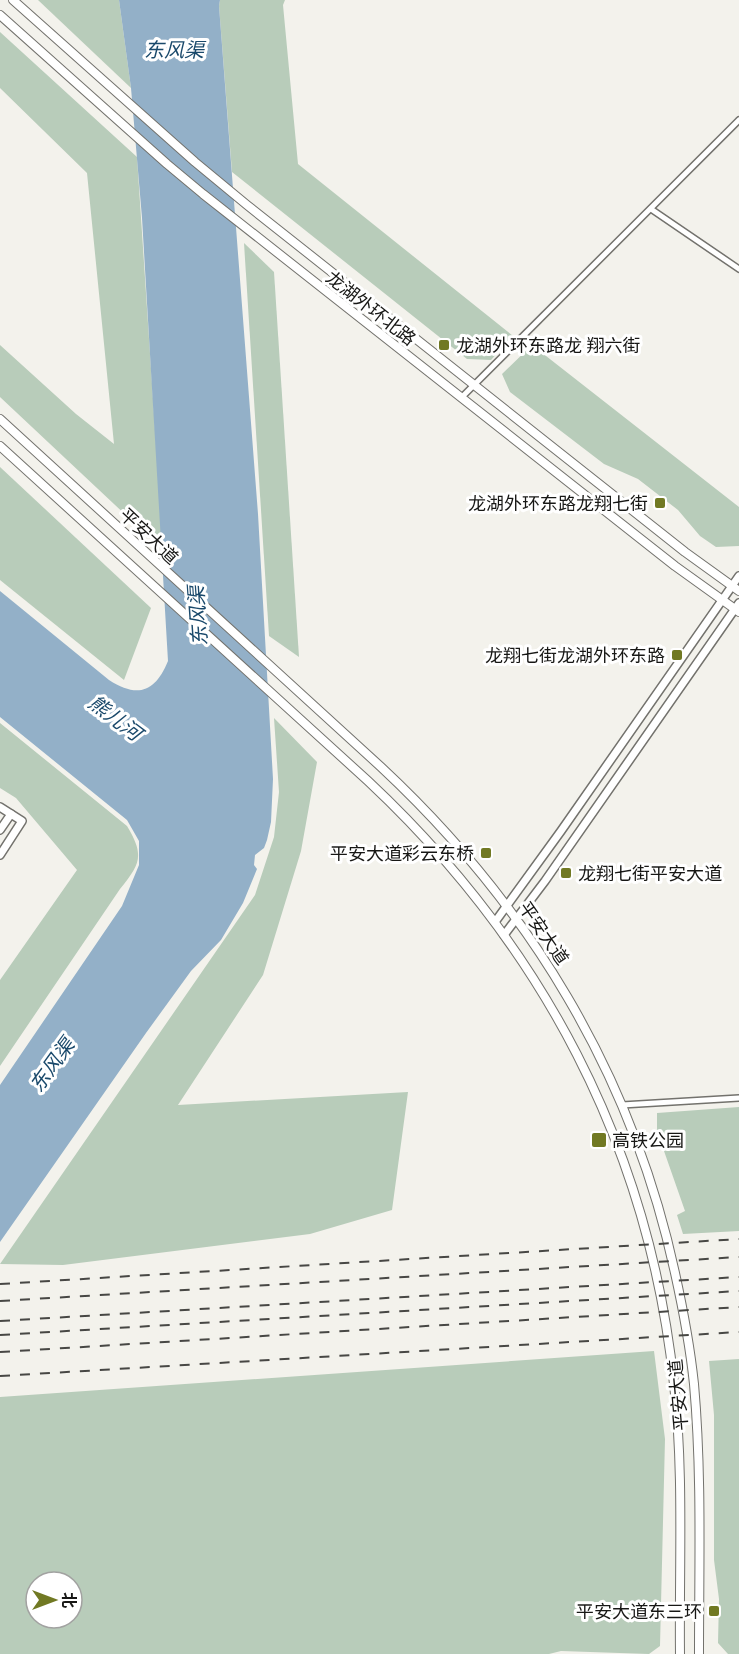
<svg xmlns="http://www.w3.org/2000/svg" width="739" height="1654" font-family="Roboto,'Noto Sans SC',sans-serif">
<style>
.green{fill:#b8ccba;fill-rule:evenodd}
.water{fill:#93b0c8}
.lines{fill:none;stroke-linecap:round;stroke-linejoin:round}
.minor-casing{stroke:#73726d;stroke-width:8}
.tertiary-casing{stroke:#73726d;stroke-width:10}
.secondary-casing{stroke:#73726d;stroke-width:10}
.minor{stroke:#fff;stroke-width:5}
.tertiary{stroke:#fff;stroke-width:7}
.secondary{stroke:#fff;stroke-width:8}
.rail{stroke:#474744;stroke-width:2;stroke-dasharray:10 10;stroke-linecap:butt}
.poi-dot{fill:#717923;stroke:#fff;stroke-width:2}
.labels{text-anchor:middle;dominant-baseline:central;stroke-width:6;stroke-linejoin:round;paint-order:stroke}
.street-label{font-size:18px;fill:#171715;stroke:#fff}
.poi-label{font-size:18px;fill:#171715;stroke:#fff;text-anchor:end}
.water-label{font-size:20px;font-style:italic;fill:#1a496b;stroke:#fff}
</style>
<rect width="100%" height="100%" fill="#f3f2ec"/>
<!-- green -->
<g class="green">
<polygon points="38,0 119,0 131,88"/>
<polygon points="220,0 285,0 283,5 298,164 513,336 491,360 467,359 232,172 219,6"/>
<polygon points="0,32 137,157 163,550 0,397 0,345 76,414 114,444 87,173 0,88"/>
<polygon points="244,243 274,272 299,657 269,636"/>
<polygon points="532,345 739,507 739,546 716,547 700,536 678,510 638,479 604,464 510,392 502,374"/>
<polygon points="0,467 151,608 124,680 0,580"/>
<polygon points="274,718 317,762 301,851 263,975 178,1105 408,1092 392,1210 310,1234 63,1265 0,1264 255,895 274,837 279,792"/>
<path d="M0,723L127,826C145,856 140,864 120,889L0,1066V980L77,870L16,798L0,788Z"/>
<polygon points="739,1107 739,1231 683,1234 677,1215 685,1211 657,1131 657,1113"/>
<path d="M654,1351L665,1439L660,1646L649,1654L561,1651L549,1654H0V1397ZM36,1582H72V1618H36Z"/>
<polygon points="739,1359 739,1654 728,1654 718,1643 719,1599 714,1560 714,1415 709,1361"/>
</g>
<!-- water -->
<path class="water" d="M119,0H220L219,6L258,514L273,779L271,822L267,840L264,848L255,855L254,865L257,869L243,903L221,940L191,971L146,1033L0,1242V1085L122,906L139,865V841L127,820L0,717V591L109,680C137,698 155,693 168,661L142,218L131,88Z"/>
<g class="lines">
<!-- minor casing -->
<g class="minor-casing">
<g id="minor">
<polyline points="651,209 739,269"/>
<polyline points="461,398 739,120"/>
<polyline points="622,1105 739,1098"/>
</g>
</g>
<!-- tertiary casing -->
<g class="tertiary-casing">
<g id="tertiary">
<polyline points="0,807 22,821 0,855"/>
<polyline points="0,830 11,814"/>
<polyline points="495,922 561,831 739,576"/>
<polyline points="504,935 545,881 739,603"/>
</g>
</g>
<!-- secondary casing -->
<g class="secondary-casing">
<g id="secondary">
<polyline points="13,0 195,162 247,205 685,552 739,591"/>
<polyline points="0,15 167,164 203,194 675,566 739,612"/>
<path d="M0,419L381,767C529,905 632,1074 675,1273C683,1309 690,1346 694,1384C702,1474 699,1564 699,1654"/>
<path d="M0,446L368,781C542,944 649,1146 674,1384C684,1473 679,1564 680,1654"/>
</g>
</g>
<!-- minor -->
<use href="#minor" class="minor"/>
<!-- tertiary -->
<use href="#tertiary" class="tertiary"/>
<!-- secondary -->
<use href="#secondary" class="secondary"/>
<!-- rail -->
<g class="rail">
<polyline points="0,1284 739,1239"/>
<polyline points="0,1301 739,1257"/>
<polyline points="0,1321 739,1277"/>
<polyline points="0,1335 739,1291"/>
<polyline points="0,1352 739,1307"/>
<polyline points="0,1376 739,1332"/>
</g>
</g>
<!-- markers -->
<g class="poi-dot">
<rect x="438" y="339" width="12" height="12" rx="3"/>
<rect x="654" y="497" width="12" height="12" rx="3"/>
<rect x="671" y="649" width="12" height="12" rx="3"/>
<rect x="480" y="847" width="12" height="12" rx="3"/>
<rect x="560" y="867" width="12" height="12" rx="3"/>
<rect x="591" y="1132" width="16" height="16" rx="3"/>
<rect x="708" y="1605" width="12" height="12" rx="3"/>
</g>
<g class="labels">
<!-- street labels -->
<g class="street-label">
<text transform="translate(371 308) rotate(38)">龙湖外环北路</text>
<text transform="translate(149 536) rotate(43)">平安大道</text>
<text transform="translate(544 933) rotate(55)">平安大道</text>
<text transform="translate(678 1395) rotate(-95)">平安大道</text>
</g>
<!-- poi labels -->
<g class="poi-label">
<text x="456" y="345" text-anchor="start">龙湖外环东路龙 翔六街</text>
<text x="648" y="503">龙湖外环东路龙翔七街</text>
<text x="665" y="655">龙翔七街龙湖外环东路</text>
<text x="474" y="853">平安大道彩云东桥</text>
<text x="578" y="873" text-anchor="start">龙翔七街平安大道</text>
<text x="612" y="1140" text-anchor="start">高铁公园</text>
<text x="702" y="1611">平安大道东三环</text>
</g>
<!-- water labels -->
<g class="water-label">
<text x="174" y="50">东风渠</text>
<text transform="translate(198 616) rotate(-94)">东风渠</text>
<text transform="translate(115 718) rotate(37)">熊儿河</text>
<text transform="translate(52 1065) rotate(-54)">东风渠</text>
</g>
</g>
<!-- north arrow -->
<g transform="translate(54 1600) rotate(90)"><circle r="28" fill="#ffffff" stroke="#a2a2a1" stroke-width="1.5"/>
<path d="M0-4.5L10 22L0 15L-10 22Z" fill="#717923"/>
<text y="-9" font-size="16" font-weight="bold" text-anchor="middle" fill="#171715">北</text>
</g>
</svg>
